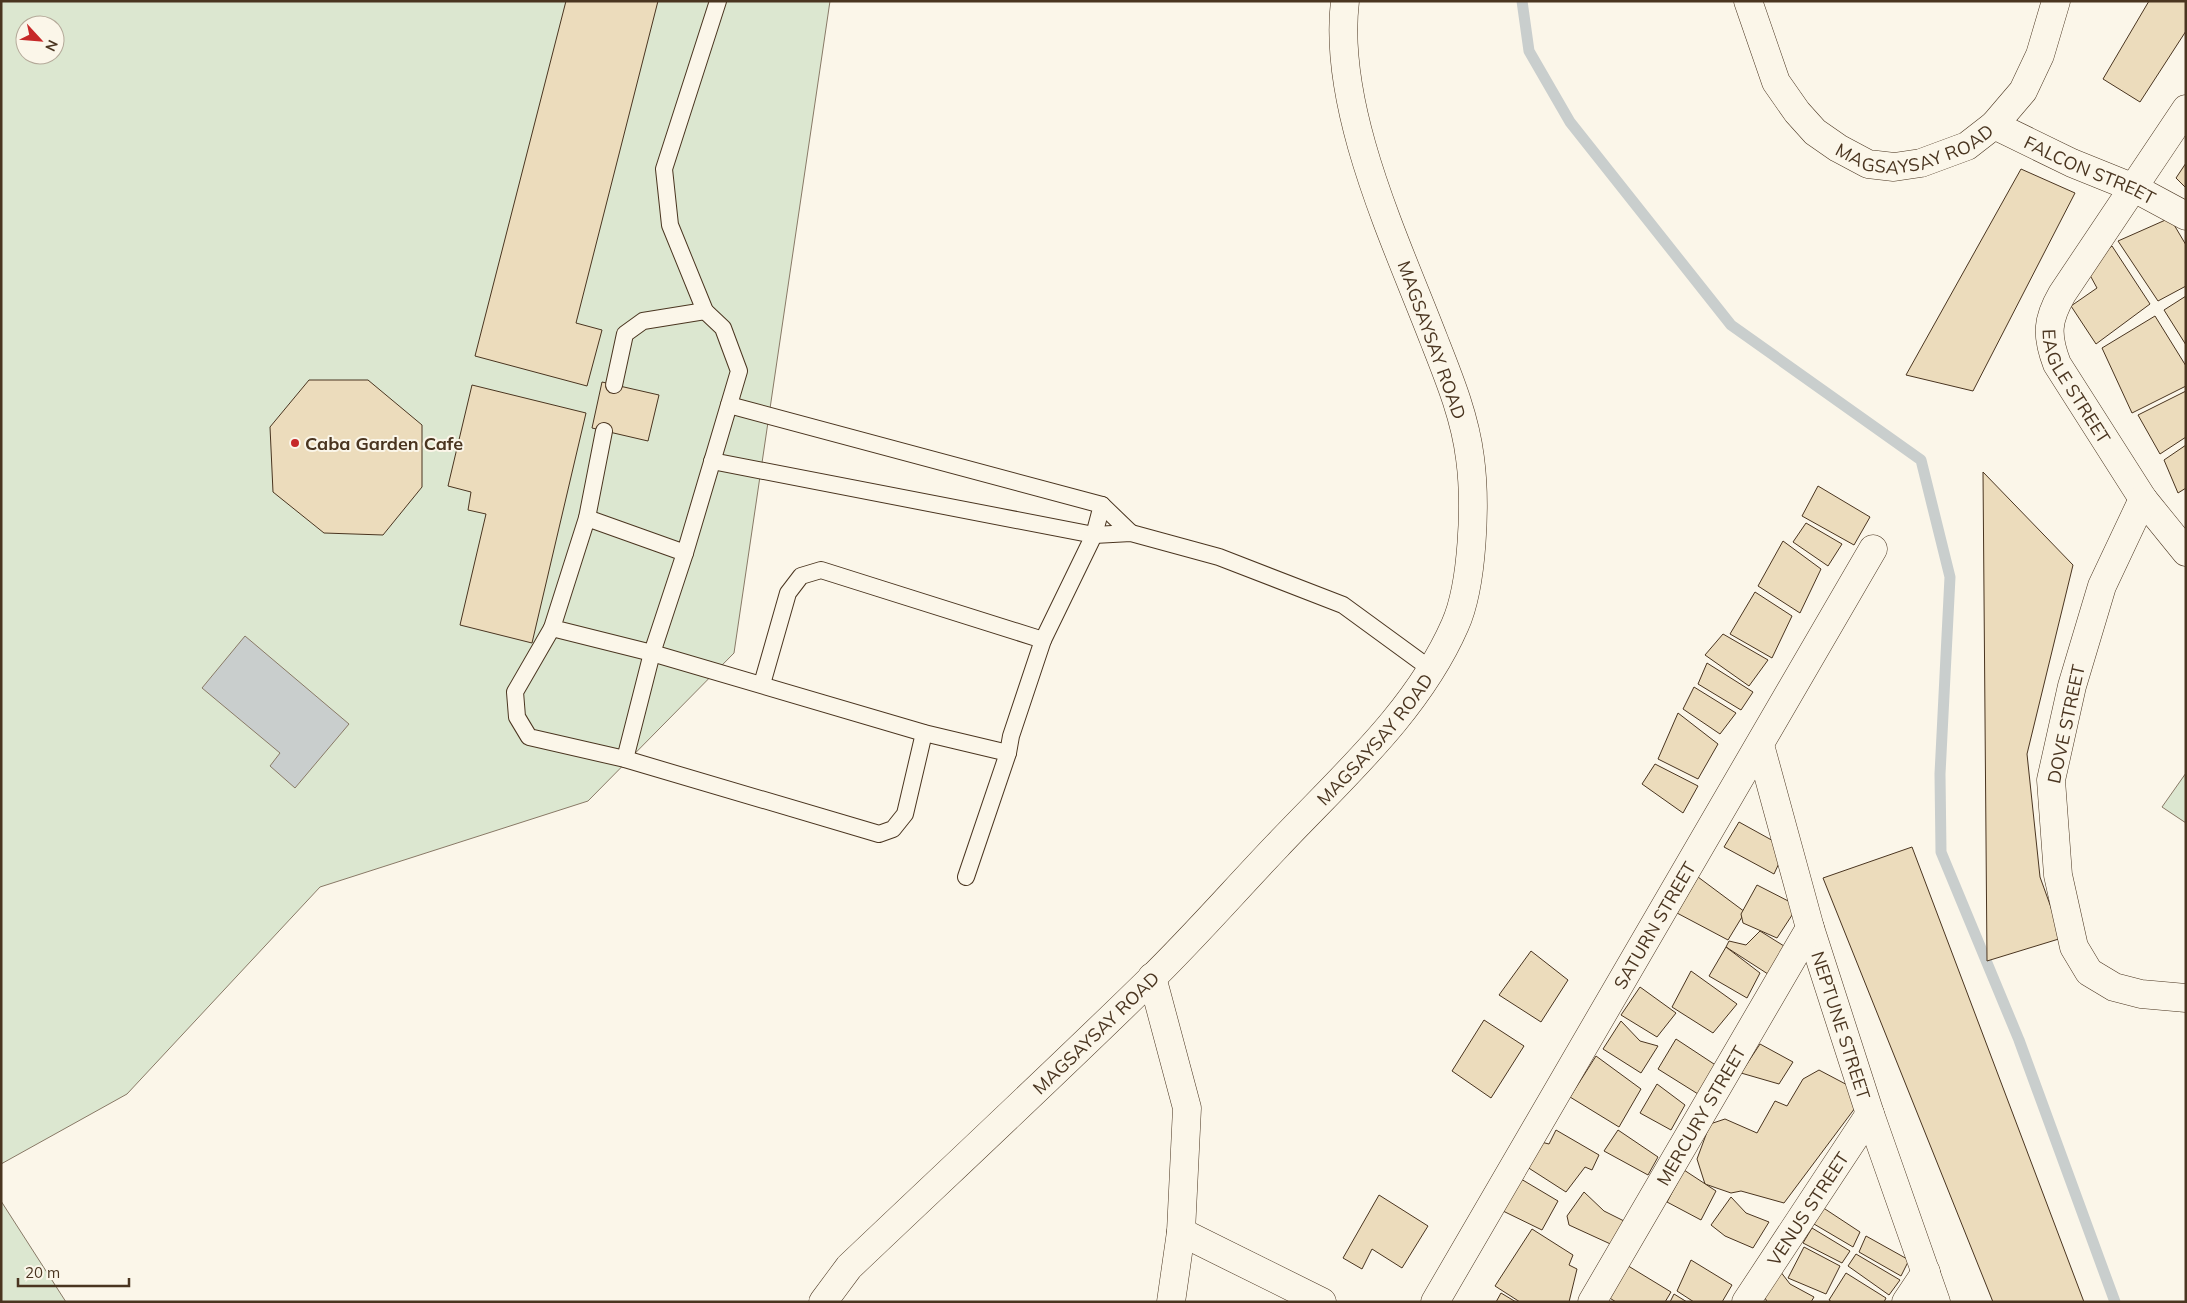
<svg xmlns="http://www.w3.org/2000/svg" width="2187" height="1303" font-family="Mulish,sans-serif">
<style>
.green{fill:#dce7d0;stroke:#887966;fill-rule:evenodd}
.water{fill:#c9cecd;stroke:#887966}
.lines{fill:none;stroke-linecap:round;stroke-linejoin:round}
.stream{stroke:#c9cecd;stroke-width:11}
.building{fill:#ecdcbc;stroke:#4a3520}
.service-casing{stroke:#4a3520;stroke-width:18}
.minor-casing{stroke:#4a3520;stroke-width:29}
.secondary-casing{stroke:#4a3520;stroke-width:29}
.service{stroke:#fbf6e9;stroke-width:16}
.minor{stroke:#fbf6e9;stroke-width:28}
.secondary{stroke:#fbf6e9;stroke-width:28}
.poi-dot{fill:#c62828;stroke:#fbf6e9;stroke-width:2}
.labels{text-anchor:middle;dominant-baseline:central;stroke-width:4;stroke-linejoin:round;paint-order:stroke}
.street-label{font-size:18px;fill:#4a3520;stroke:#fbf6e9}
.poi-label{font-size:18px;font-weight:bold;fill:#4a3520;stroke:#fbf6e9;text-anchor:start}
</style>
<rect width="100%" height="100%" fill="#fbf6e9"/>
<!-- green -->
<g class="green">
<path d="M1,1H830L734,653L588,801L320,887L127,1094L1,1164ZM25,25H55V55H25Z"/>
<polygon points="2186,773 2186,823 2162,807"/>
<polygon points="1,1201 66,1302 1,1302"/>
</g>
<!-- water -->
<polygon class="water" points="245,636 349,724 295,788 270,766 280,753 202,688"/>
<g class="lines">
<!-- stream -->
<polyline class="stream" points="1522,1 1529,51 1570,122 1731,325 1921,460 1950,577 1940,774 1941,852 2019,1040 2115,1302"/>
</g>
<!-- building -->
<g class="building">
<polygon points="566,1 658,1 576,323 602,330 587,386 475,356"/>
<polygon points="2149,1 2186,1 2186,31 2140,102 2103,79"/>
<polygon points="2186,163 2186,188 2176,178"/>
<polygon points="2021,169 2075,193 1973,391 1906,375"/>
<polygon points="2170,218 2186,245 2186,286 2158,301 2118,241"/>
<polygon points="2112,246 2150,304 2096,344 2071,306 2097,288 2085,266"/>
<polygon points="2186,296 2186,345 2164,310"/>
<polygon points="2155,316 2186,366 2186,386 2132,413 2102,348"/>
<polygon points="309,380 368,380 422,425 422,487 383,535 324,533 273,492 270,427"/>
<polygon points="602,382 659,395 648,441 592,428"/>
<polygon points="472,385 586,413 532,643 460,625 486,514 468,510 471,492 448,486"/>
<polygon points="2186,391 2186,437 2160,454 2138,415"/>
<polygon points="2186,445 2186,488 2178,493 2164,460"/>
<polygon points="1983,472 2073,565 2027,754 2040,877 2062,938 1987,961"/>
<polygon points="1818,486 1870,517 1854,545 1802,516"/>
<polygon points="1806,523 1842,544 1828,566 1793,542"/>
<polygon points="1783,541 1821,569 1800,613 1758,586"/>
<polygon points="1755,592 1792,616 1772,658 1730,634"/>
<polygon points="1723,634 1768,660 1749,686 1705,655"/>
<polygon points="1707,663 1753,692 1741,710 1698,684"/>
<polygon points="1694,687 1736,713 1720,734 1683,709"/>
<polygon points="1678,713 1718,744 1698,779 1658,759"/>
<polygon points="1655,764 1698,786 1683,813 1642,784"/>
<polygon points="1739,822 1786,848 1774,874 1724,847"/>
<polygon points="1912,847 2084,1302 1993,1302 1823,878"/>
<polygon points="1698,877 1745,912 1728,940 1677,913"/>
<polygon points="1757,885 1798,906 1777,938 1743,923 1741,914"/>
<polygon points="1760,931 1784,946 1771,976 1726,947 1729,941 1746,945"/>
<polygon points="1726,947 1760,973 1747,998 1709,976"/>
<polygon points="1531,951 1568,980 1541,1022 1499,995"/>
<polygon points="1691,971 1737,1004 1713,1033 1672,1007"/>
<polygon points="1640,987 1676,1013 1657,1037 1621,1015"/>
<polygon points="1484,1020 1524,1046 1491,1098 1452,1071"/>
<polygon points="1621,1021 1640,1041 1658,1046 1641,1073 1603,1049"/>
<polygon points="1676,1039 1717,1066 1698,1094 1658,1069"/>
<polygon points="1760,1044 1793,1062 1779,1084 1741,1073"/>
<polygon points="1596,1056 1641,1089 1619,1127 1570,1097"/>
<polygon points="1819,1070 1855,1089 1858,1104 1784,1203 1741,1191 1731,1193 1705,1184 1697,1159 1710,1124 1725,1119 1757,1133 1775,1101 1787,1106 1803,1079"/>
<polygon points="1657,1084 1685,1105 1671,1130 1640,1113"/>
<polygon points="1556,1130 1599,1155 1592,1170 1585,1167 1566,1192 1524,1165 1541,1142 1549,1144"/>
<polygon points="1618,1130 1658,1157 1648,1175 1604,1151"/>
<polygon points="1684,1170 1716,1191 1701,1220 1667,1202"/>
<polygon points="1521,1179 1558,1201 1542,1230 1503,1211"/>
<polygon points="1584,1192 1604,1211 1630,1224 1617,1247 1569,1225 1567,1216"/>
<polygon points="1379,1195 1428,1226 1402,1268 1372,1249 1362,1269 1343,1258"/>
<polygon points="1731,1197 1746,1213 1769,1222 1753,1248 1725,1236 1711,1225"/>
<polygon points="1822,1207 1860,1232 1853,1247 1814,1224"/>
<polygon points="1812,1228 1850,1251 1842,1263 1803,1243"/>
<polygon points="1532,1229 1573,1255 1569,1265 1577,1269 1569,1302 1520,1302 1495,1286"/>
<polygon points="1866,1236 1909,1260 1901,1276 1859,1252"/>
<polygon points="1804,1247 1840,1266 1826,1294 1788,1278"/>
<polygon points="1856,1254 1900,1280 1889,1295 1848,1266"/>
<polygon points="1691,1260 1732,1285 1722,1302 1694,1302 1677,1291"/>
<polygon points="1625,1264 1671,1292 1665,1302 1616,1302 1605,1295"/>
<polygon points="1780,1271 1790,1284 1814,1297 1811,1302 1767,1302 1762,1291"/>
<polygon points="1846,1273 1886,1298 1884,1302 1832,1302 1829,1300"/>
<polygon points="1501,1293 1516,1302 1496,1302"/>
<polygon points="1674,1294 1687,1302 1670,1302"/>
</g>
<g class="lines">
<!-- service casing -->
<g class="service-casing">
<g id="service">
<polyline points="614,385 625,334 643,321 705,311"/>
<polyline points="729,405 1102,505 1131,533"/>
<polyline points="712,461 1094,535 1131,533 1219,557 1343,605 1432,670"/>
<polyline points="587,518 604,431"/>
<polyline points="685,553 587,518 552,628 652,653 924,733 1008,753"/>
<polyline points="552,628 515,692 517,717 529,737 625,759 879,834 893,829 905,814 924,733"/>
<polyline points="1043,640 1094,535 1102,505"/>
<polyline points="762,684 788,593 801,576 821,570 1043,640 1011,736 1008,753 966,877"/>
<polyline points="625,759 652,653 685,553 739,371 723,328 705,311 670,225 664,169 718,1"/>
</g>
</g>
<!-- minor casing -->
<g class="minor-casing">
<g id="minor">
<path id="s1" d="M2186,109L2062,294C2047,320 2046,335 2057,364L2143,499L2186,552"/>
<path id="s2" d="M1994,125L2072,163L2134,188L2186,216"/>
<polyline points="2143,499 2102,586 2072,686 2051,780 2058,875 2074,947 2089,972 2114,987 2141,994 2186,998"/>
<path id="s3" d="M1760,745L1810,928L1870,1114L1936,1302"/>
<polyline points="1152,977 1187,1108 1181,1232 1171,1302"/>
<polyline points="1181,1232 1322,1302"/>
<path id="s4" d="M1435,1302L1873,549"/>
<path id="s5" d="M1592,1302L1810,928"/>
<path id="s6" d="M1746,1302L1870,1114"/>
<polyline points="1906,1302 1926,1272"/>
</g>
</g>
<!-- secondary casing -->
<g class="secondary-casing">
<g id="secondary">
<path id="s7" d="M1748,1L1776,82L1797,112L1815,132L1838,148L1868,164L1894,167L1921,163L1967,146L1994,125L2023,91L2040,55L2056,1"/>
<path id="s8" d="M823,1302L849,1267C950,1171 1051,1077 1150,980C1194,937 1235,890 1277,846C1341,778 1417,712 1455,625C1473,585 1476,502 1470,458C1465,417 1449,378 1434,340C1396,241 1332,109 1345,1"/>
</g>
</g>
<!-- service -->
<use href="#service" class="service"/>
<!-- minor -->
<use href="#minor" class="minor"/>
<!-- secondary -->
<use href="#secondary" class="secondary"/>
</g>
<!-- markers -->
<circle class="poi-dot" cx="295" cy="443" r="5"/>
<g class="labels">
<!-- street labels -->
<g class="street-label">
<text stroke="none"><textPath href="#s7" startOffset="260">MAGSAYSAY ROAD</textPath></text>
<text stroke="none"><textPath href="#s2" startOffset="106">FALCON STREET</textPath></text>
<text transform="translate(1432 340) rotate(70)">MAGSAYSAY ROAD</text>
<text stroke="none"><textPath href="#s1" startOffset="324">EAGLE STREET</textPath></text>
<text transform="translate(2066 724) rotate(-78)">DOVE STREET</text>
<text stroke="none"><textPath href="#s8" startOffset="789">MAGSAYSAY ROAD</textPath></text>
<text stroke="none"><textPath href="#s4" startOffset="436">SATURN STREET</textPath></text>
<text stroke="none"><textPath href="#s3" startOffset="292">NEPTUNE STREET</textPath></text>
<text stroke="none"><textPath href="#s8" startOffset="384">MAGSAYSAY ROAD</textPath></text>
<text stroke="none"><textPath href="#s5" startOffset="216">MERCURY STREET</textPath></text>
<text stroke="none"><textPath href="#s6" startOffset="112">VENUS STREET</textPath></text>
</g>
<!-- poi labels -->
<g class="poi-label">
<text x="305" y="443">Caba Garden Cafe</text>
</g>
</g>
<!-- border -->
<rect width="2187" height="1303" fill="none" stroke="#4a3520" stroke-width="5"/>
<!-- north arrow -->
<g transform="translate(40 40) rotate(116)"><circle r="24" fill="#fbf6e9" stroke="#b4a999"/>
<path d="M0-4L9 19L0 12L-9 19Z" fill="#c62828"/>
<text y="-8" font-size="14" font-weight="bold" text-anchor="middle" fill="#4a3520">N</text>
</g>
<!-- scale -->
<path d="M18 1278v8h111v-8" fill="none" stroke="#4a3520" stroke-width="2.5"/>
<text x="25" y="1278" font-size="15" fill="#4a3520" stroke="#fbf6e9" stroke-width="4" paint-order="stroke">20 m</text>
</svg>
